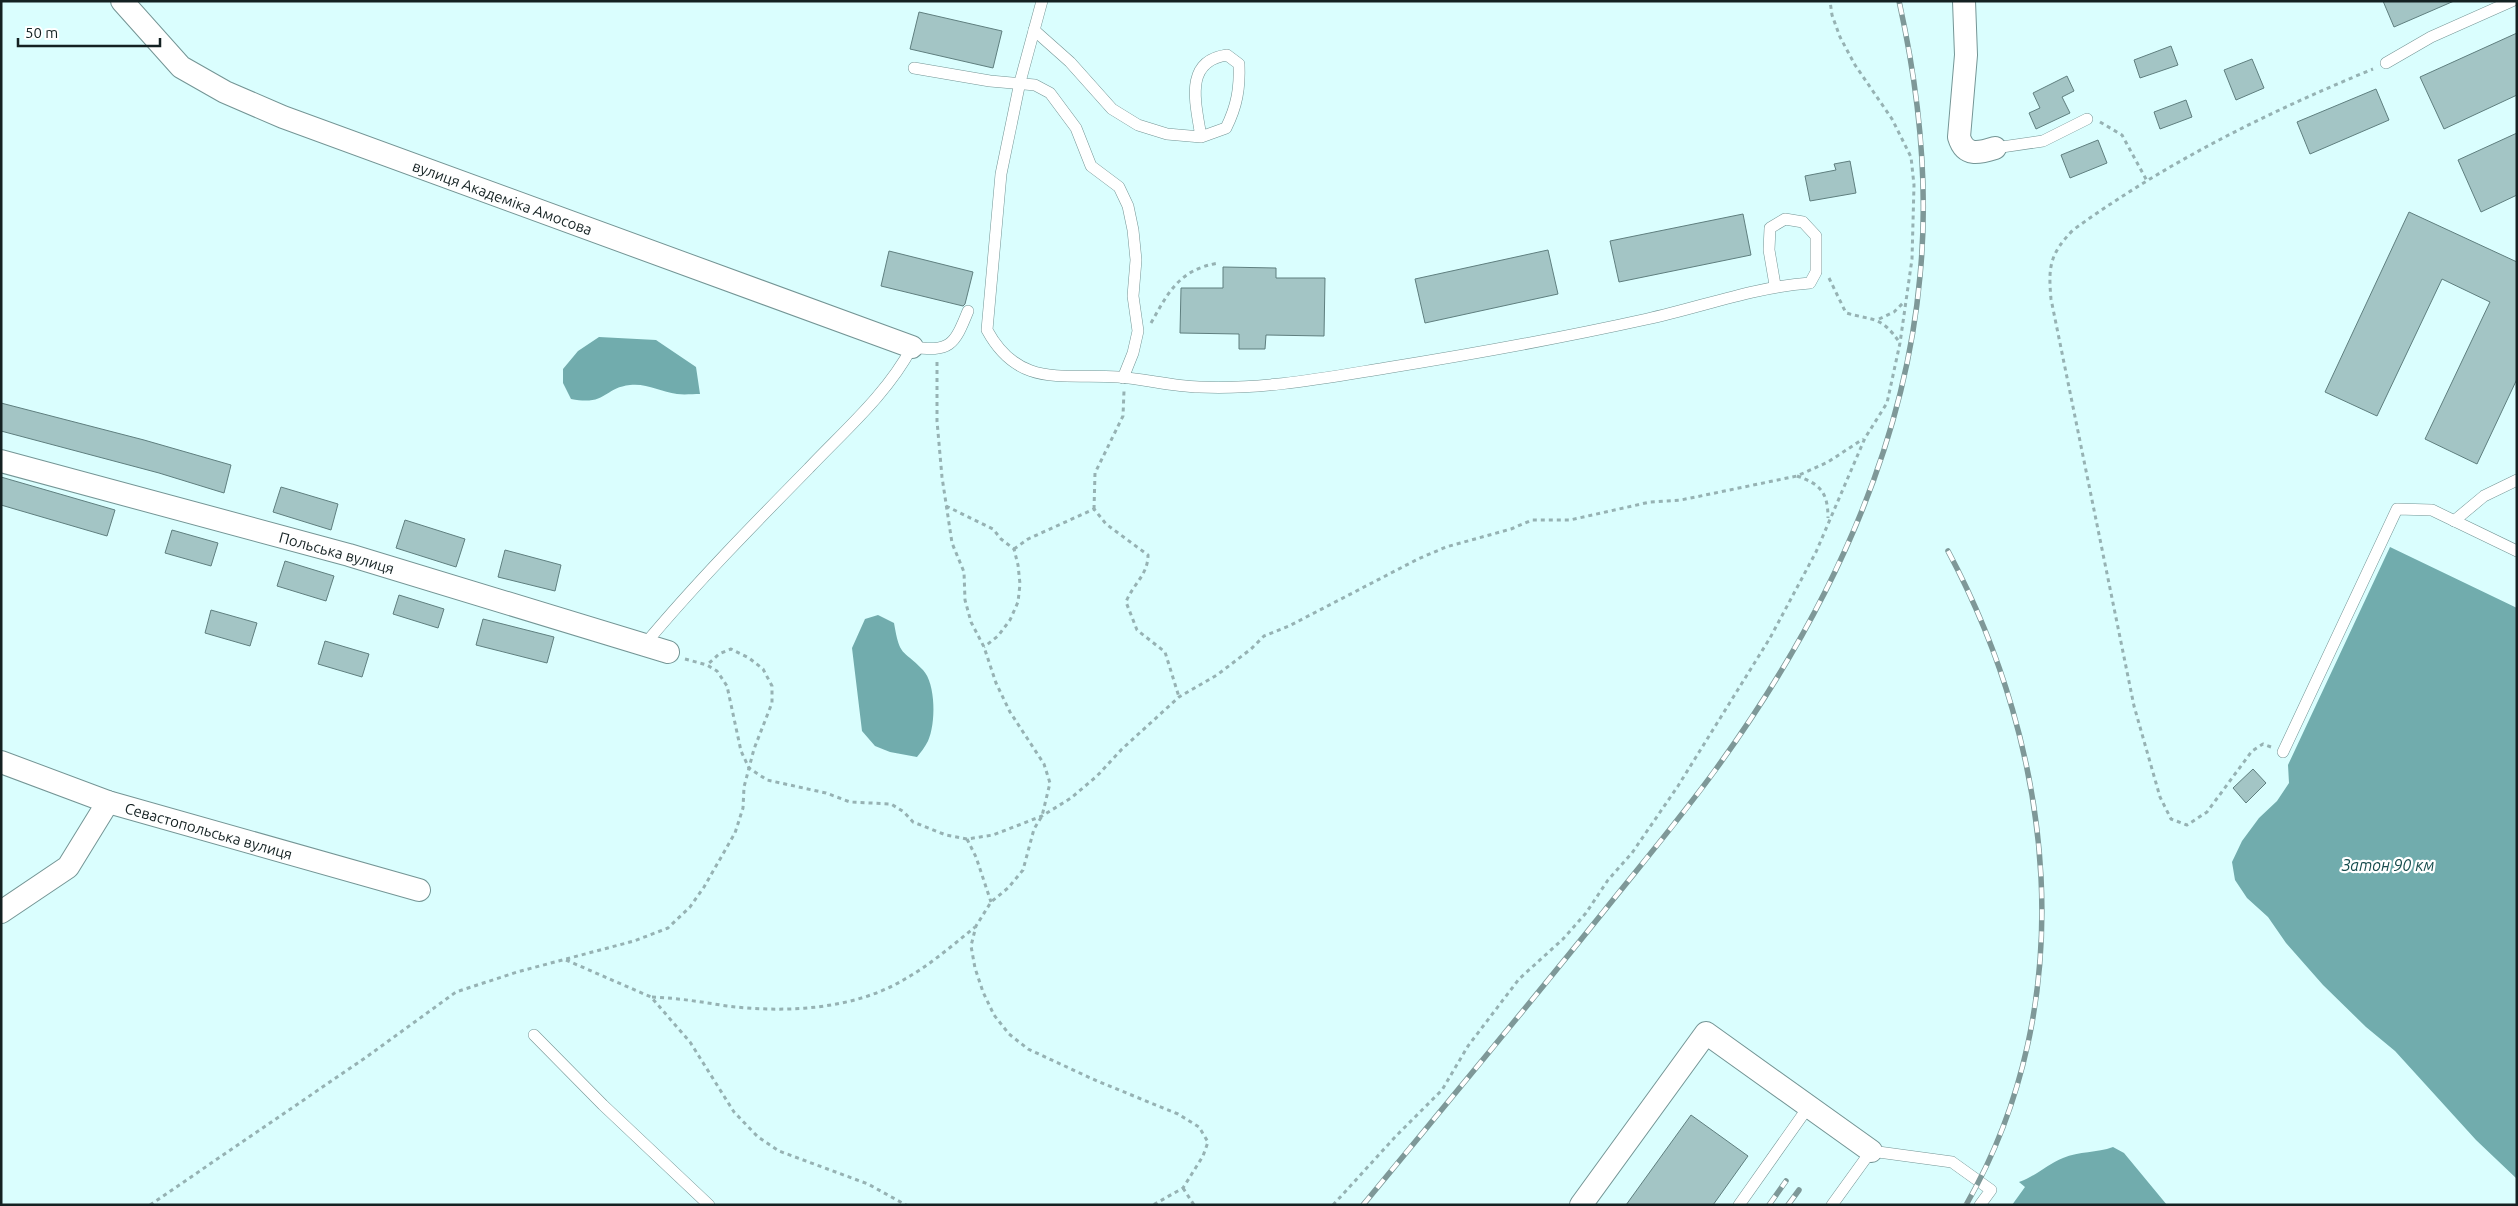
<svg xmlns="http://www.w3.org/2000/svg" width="2518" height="1206" font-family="Ubuntu,sans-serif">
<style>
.water{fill:#71acad}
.building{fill:#a3c5c5;stroke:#5f7f7f}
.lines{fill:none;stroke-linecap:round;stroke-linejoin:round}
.lane-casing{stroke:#749595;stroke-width:12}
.street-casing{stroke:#749595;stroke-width:24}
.path{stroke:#96b2b3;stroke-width:3;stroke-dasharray:4 4;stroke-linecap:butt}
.lane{stroke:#fff;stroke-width:11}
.street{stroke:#fff;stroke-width:22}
.rail-casing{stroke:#7e9898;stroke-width:5.5}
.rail{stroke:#fff;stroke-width:4;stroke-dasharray:11;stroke-linecap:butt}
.labels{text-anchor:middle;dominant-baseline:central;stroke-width:4.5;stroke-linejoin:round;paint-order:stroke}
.street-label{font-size:15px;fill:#142122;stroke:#fff}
.water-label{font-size:16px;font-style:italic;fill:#174d4e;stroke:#fff}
</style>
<rect width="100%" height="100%" fill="#dafefe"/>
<!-- water -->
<g class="water">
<path d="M599,337L656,340L696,367L700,394C693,394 684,395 677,394C661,392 647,383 630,385C603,388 607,406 571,399L563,383V369L578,351Z"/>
<polygon points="2390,547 2517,608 2517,1179 2476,1140 2395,1051 2366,1027 2323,985 2286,943 2268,917 2247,898 2235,880 2232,862 2242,841 2259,818 2277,801 2289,783 2288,765"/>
<path d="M878,615L894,623C900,658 902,648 923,670C936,684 936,724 928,741C925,747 921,752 917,757L890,752L875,746L862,731L852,648L865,619Z"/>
<path d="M2113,1147L2124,1153L2167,1205H2012L2025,1187L2019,1182C2036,1176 2048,1164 2063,1158C2079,1151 2097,1153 2113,1147Z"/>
</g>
<!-- building -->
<g class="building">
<polygon points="2383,1 2454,1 2394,27"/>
<polygon points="919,12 1002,31 993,68 910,49"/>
<polygon points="2517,33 2517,95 2444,129 2420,77"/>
<polygon points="2171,46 2178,65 2140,78 2134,60"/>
<polygon points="2252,59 2264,88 2236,100 2224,70"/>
<polygon points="2067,76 2074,91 2062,97 2070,113 2036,129 2029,113 2040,108 2033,93"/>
<polygon points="2376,89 2389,120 2310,154 2297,122"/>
<polygon points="2186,100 2192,117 2160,129 2154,112"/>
<polygon points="2517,133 2517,195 2481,212 2458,160"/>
<polygon points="2098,140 2107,163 2070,178 2061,155"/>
<polygon points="1850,161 1856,193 1810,201 1805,176 1836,170 1834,164"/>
<polygon points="2409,212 2517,262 2517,379 2477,464 2425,439 2490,302 2442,279 2377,416 2325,392"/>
<polygon points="1743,214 1751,255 1619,282 1610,241"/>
<polygon points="1548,250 1558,294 1425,323 1415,279"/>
<polygon points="889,251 973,272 965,304 963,306 881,286"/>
<polygon points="1223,267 1276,268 1276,278 1325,278 1324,336 1266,335 1265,349 1239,349 1239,334 1180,333 1181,288 1223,288"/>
<polygon points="1,403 144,440 231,465 224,493 159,473 1,431"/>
<polygon points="1,477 115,510 107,536 1,505"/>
<polygon points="281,487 338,504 331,530 273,512"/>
<polygon points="405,520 465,539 456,567 396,548"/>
<polygon points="172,530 218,543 211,566 165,553"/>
<polygon points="505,550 561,565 555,591 498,577"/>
<polygon points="285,561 334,576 326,601 277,586"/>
<polygon points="399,595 444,609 438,628 393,614"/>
<polygon points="211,610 257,623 250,646 205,633"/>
<polygon points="483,619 554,637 547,663 476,645"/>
<polygon points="325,641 369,654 362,677 318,664"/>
<polygon points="2253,769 2266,783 2246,803 2233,788"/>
<polygon points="1691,1115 1748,1156 1713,1205 1626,1205"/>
</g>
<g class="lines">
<!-- lane casing -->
<g class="lane-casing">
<g id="lane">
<path d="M1042,1L1020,82L1001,174L987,330C1019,389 1063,373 1118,377C1145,379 1171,386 1199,387C1262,390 1324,378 1386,368C1473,354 1561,338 1647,319C1702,307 1754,287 1810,283L1816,272V236L1803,222L1785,219L1770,228L1769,250L1775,285"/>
<path d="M1034,30L1070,62L1112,109L1138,125L1167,134L1201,137L1226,128C1237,106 1240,88 1239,64L1227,55C1183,61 1196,104 1201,137"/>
<polyline points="2386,63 2431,37 2512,1"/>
<polyline points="914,68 990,81 1035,85 1050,93 1076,128 1091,166 1119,187 1128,206 1133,230 1136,260 1133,296 1138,331 1133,353 1123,378"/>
<polyline points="1995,148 2043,141 2087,119"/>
<polyline points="2454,521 2484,496 2517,480"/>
<path d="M645,644C696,583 753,525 809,468C845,430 887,394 912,347C950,352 954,346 968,311"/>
<polyline points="2283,752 2397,509 2432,510 2517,551"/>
<polyline points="534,1035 603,1105 709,1205"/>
<polyline points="1739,1205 1809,1106"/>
<polyline points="1832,1205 1871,1151 1952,1162 1991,1190 1980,1205"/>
</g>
</g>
<!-- street casing -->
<g class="street-casing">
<g id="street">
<path id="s1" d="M122,1L181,67L225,92L283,117L912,347"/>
<path d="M1964,1L1966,55L1959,137C1965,157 1979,153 1995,148"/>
<path id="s2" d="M1,461L349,555L668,652"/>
<path id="s3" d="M1,762L108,802L419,890"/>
<polyline points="1,912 68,867 108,802"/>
<polyline points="1581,1205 1706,1033 1871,1151"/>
</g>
</g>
<!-- path -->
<g class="path">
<polyline points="2100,122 2122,135 2147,181"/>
<path d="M1829,278L1846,313C1875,321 1881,316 1900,343"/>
<polyline points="1879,319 1894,312 1904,302"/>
<path d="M1151,323C1169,291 1180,269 1219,263"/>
<polyline points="937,362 937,421 942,477 952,543 964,572 965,600 971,622 984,647 996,683 1010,712 1044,764 1050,783 1042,816 1034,829 1023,870 1008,888 991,902 976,926 971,946 975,968 983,992 994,1015 1009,1034 1028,1049 1097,1081 1178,1114 1199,1127 1208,1142 1203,1156 1183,1188 1153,1205"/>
<path d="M1797,476C1820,484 1828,492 1828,518"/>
<polyline points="946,506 993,529 1001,539 1014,549 1018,565 1020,584 1018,602 1010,620 998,636 984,647"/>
<polyline points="1094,509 1095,473 1123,416 1124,391"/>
<path d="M1014,549L1028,539L1094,509L1106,524L1148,555C1148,575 1133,584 1126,602L1137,630L1165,652L1179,697"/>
<polyline points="685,659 707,665 717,671 727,686 741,751 749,768 767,780 826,793 850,802 891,804 904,812 913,822 946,835 967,839 993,835 1042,816 1071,798 1097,776 1122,749 1179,697 1217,675 1251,649 1264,636 1289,626 1418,559 1446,547 1511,529 1532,520 1570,520 1650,502 1681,500 1797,476 1828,462 1863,439"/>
<path d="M2271,747L2263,744L2252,751L2207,812L2187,825L2171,819L2160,797L2134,706L2051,299C2048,266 2050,254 2073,230C2167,162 2266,113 2373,69"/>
<polyline points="967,839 976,857 991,902"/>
<polyline points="566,960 651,997 690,1042 734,1112 758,1137 779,1151 868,1184 906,1205"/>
<path d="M652,997C678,998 702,1002 727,1006C785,1013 854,1010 905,979C930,965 953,945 975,927"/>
<polyline points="1183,1188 1194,1205"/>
<polyline points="150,1205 365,1058 456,992 517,972 634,941 668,928 690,907 704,887 735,833 743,808 744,787 754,749 772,703 772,686 763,669 749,658 731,649 719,654 707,665"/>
<polyline points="1333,1205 1396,1136 1442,1090 1468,1046 1519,979 1563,939 1586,913 1608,880 1632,853 1678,786 1770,638 1816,552 1865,438 1887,403 1900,343 1912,259 1914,185 1911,157 1892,119 1855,65 1840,37 1832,15 1830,1"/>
</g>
<!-- lane -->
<use href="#lane" class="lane"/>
<!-- street -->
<use href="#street" class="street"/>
<!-- rail casing -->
<g class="rail-casing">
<g id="rail">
<path d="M1948,551C2055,752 2083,1001 1966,1205"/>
<path d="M1363,1205C1442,1109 1522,1013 1600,916C1639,867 1679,820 1716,769C1821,624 1904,456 1920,276C1929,184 1919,91 1899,1"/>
<polyline points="1769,1205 1786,1181"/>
<polyline points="1788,1205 1799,1190"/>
</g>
</g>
<!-- rail -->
<use href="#rail" class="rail"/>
</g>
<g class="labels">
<!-- street labels -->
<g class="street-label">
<text stroke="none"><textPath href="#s1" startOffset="436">вулиця Академіка Амосова</textPath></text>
<text stroke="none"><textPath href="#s2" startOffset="348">Польська вулиця</textPath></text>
<text stroke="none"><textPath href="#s3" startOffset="219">Севастопольська вулиця</textPath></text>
</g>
<!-- water labels -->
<g class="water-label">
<text x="2388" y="865">Затон 90 км</text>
</g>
</g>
<!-- border -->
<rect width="2518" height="1206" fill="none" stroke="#142122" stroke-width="5"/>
<!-- scale -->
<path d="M18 38v8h142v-8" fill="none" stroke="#142122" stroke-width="2.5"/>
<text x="25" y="38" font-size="15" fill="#142122" stroke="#ffffff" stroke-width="4" paint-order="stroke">50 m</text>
</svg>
